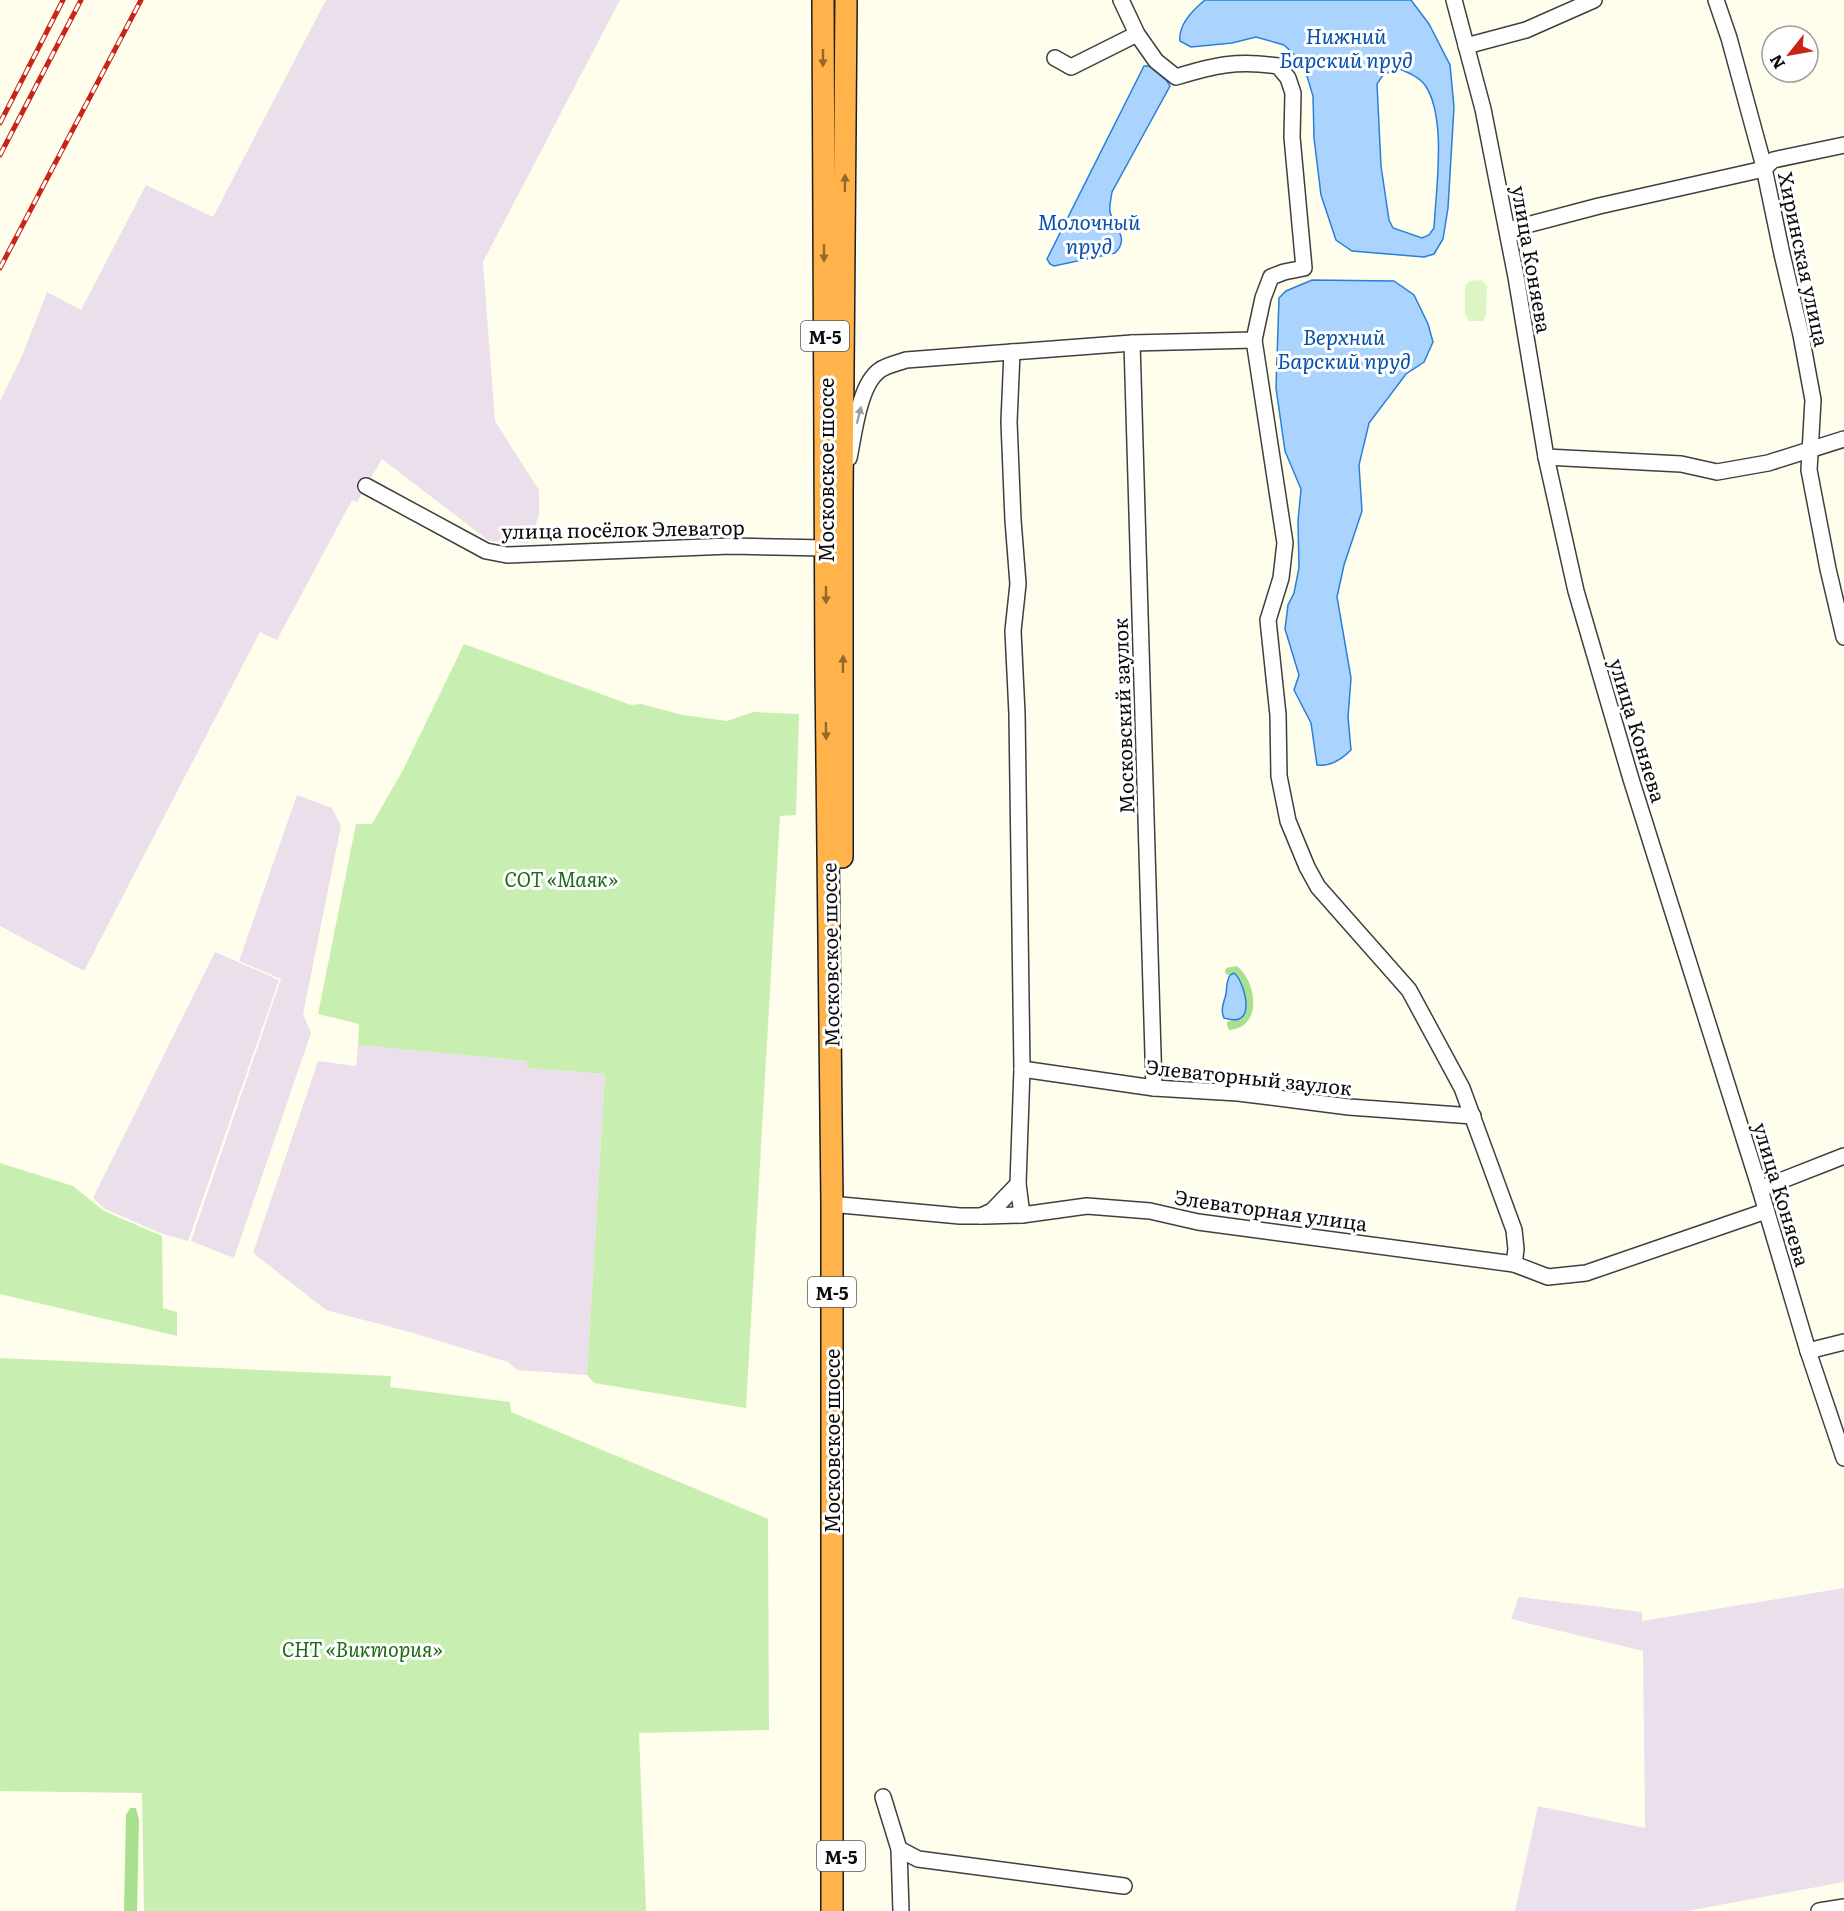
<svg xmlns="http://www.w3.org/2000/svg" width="1844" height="1911" font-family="Literata,serif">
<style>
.industrial{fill:#ecdfec}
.green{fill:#c9eeb1}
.forest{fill:#a9e08f}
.pitch{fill:#ddf4c4}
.water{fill:#aad4fd;stroke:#297fdb;stroke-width:1.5;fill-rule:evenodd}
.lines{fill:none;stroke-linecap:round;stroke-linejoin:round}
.minor-casing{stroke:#3f3f3f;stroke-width:18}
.highway-casing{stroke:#1d1d1d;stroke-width:24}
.minor{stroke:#fff;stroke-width:15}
.highway{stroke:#ffb34a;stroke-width:21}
.rail-casing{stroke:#ca2416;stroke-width:5}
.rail{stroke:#fff;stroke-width:3;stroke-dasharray:9;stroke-linecap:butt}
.oneway{fill:#92682e}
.oneway2{fill:#9e9e9e}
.labels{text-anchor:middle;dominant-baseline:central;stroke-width:6;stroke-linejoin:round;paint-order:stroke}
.shield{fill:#fff;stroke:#555;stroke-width:1.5}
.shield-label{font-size:18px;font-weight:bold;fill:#0c0c0c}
.street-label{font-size:20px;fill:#0c0c0c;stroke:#fff}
.park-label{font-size:20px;font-style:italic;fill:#1d6a16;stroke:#fff}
.water-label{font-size:21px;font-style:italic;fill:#0950aa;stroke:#fff}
</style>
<rect width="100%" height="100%" fill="#fffeec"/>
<!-- industrial -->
<g class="industrial">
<polygon points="326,0 620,0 483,262 495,421 539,490 539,515 529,543 489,541 382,459 357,502 352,500 277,640 260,632 84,971 0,926 0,401 22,356 47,292 81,310 146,185 213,217"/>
<polygon points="297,795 332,808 341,826 303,1014 311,1033 234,1258 191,1241 281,979 239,961"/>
<polygon points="215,952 279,980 188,1241 160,1233 105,1209 93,1198"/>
<polygon points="358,1045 527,1061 527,1068 605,1074 587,1375 517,1370 508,1362 413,1333 326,1310 253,1253 318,1061 356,1066"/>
<polygon points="1844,1588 1844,1882 1687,1911 1515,1911 1538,1806 1645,1828 1643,1651 1511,1619 1519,1597 1642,1612 1642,1621"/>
</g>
<!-- green -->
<g class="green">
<polygon points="464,644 631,705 641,704 683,715 727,721 753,712 799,714 796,815 780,816 746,1408 594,1383 587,1375 605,1074 527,1068 527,1061 358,1045 359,1024 318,1014 356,824 372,824 403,770"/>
<polygon points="0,1163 73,1186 104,1211 162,1236 163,1308 177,1312 177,1336 0,1294"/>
<polygon points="0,1358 391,1376 390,1387 510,1402 511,1412 768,1519 769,1730 639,1733 646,1911 144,1911 142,1793 0,1791"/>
</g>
<!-- forest -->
<g class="forest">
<path d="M1237,966C1257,982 1263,1028 1229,1030L1227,1025V1022L1232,1020L1234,973L1227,975L1225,972L1226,968Z"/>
<polygon points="130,1808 136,1808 139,1820 137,1911 124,1911 126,1815"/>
</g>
<!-- pitch -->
<polygon class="pitch" points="1481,280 1487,286 1486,316 1483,321 1469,321 1465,314 1465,286 1470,281"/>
<!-- water -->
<g class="water">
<path d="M1205,0H1411L1429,24L1450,65L1454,107L1448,208L1443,239L1434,254L1424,257L1352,251L1336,240L1321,195L1314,138L1313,96L1303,63L1284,45L1256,37L1232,43L1191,47L1180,41C1178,25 1194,9 1205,0ZM1397,68C1407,72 1418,76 1425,85C1447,117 1436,189 1434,228L1429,235L1422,238L1393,228L1389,220L1381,166L1377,84L1383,75Z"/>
<path d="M1144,66H1149L1167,81L1170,86L1112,192C1111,199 1109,206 1110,212C1115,229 1130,238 1115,253L1054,266L1050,264L1047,259Z"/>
<path d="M1312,280L1394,281L1414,295L1428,324L1433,342L1424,362L1406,374L1369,423L1359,465L1362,511L1344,565L1337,597L1351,678L1348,717L1351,750C1342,759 1330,767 1317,765L1311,723L1294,690L1299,675L1285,629L1288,605L1294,593L1299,568L1298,521L1301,489L1285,451L1276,388L1279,298L1286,291Z"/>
<path d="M1234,973C1243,980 1253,1013 1239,1019C1235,1021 1228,1019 1224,1018C1220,1010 1224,1002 1226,994C1227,987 1226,982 1230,975Z"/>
</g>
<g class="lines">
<!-- minor casing -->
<g class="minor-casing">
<g id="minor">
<polyline points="1454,0 1483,109 1516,277 1546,457 1576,591 1631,779 1760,1189 1808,1351 1844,1458"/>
<polyline points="1716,0 1729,38 1763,163 1782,254 1801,335 1813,400 1809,470 1828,569 1844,637"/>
<polyline points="1466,46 1526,30 1594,0"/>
<polyline points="1055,58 1071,67 1137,34"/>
<polyline points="1508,230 1599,206 1764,169 1773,160 1844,145"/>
<polyline points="1254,340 1285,543 1281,578 1268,620 1278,715 1279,776 1288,821 1307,867 1318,887 1409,990 1462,1088 1514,1230 1516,1249 1514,1264"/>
<polyline points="1132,343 1154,1088"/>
<polyline points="1012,352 1009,422 1013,520 1018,584 1013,631 1017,714 1022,1069 1018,1184 1022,1215"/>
<polyline points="1546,457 1681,464 1717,472 1768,463 1844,439"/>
<path d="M849,458C854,435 859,384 880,370C887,365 898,363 906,360L1132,343L1254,340L1263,298L1271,277L1284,272L1304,268L1292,137L1293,93L1288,78L1278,66C1237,60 1215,65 1176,77L1156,61L1137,34L1121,0"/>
<polyline points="366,486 486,551 507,555 730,546 826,548"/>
<polyline points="1022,1069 1154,1088 1238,1093 1349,1107 1473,1116"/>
<polyline points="1760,1189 1844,1156"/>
<polyline points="841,1205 960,1216 986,1216 1022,1215 1087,1206 1150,1211 1198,1222 1514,1264 1548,1277 1586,1273 1766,1211"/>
<polyline points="981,1216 992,1211 1018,1184"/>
<polyline points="1808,1351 1844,1342"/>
<polyline points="883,1797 899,1849 901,1911"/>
<polyline points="899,1849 918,1859 1124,1886"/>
<polyline points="1819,1911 1844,1907"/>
</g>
</g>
<!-- highway casing -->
<g class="highway-casing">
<g id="highway">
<polyline points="823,0 826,672 832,1203 832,1911"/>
<polyline points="842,857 842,493 846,0"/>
</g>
</g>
<!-- minor -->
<use href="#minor" class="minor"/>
<!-- highway -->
<use href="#highway" class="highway"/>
<!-- rail casing -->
<g class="rail-casing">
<g id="rail">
<polyline points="0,123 63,0"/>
<polyline points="0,155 81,0"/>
<polyline points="0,268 141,0"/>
</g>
</g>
<!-- rail -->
<use href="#rail" class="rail"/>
</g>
<!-- one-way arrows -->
<defs><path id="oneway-solid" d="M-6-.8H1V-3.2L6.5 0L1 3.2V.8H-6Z" transform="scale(1.5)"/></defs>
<g class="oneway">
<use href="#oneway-solid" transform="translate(823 58) rotate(90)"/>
<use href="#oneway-solid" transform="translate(845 183) rotate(-89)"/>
<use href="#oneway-solid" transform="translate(824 253) rotate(90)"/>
<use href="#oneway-solid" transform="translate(826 595) rotate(90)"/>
<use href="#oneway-solid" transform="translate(843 664) rotate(-89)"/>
<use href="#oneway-solid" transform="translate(826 731) rotate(89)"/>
</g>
<use class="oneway2" href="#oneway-solid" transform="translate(859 415) rotate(-76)"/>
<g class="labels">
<!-- shield labels -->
<g class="shield">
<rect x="801" y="321" width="48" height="30" rx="4.5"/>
<rect x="808" y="1277" width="48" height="30" rx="4.5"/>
<rect x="817" y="1841" width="48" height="30" rx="4.5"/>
</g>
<g class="shield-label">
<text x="825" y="336">М-5</text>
<text x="832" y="1292">М-5</text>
<text x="841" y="1856">М-5</text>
</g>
<!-- street labels -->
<g class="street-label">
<text transform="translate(1533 259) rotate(80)">улица Коняева</text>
<text transform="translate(1805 259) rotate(78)">Хиринская улица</text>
<text transform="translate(825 470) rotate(-90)">Московское шоссе</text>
<text transform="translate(623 528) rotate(-1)">улица посёлок Элеватор</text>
<text transform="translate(1122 716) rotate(-92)">Московский заулок</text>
<text transform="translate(1639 730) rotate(73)">улица Коняева</text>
<text transform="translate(829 955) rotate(-91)">Московское шоссе</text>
<text transform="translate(1249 1076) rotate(6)">Элеваторный заулок</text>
<text transform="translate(1783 1194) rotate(73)">улица Коняева</text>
<text transform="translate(1271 1209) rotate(8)">Элеваторная улица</text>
<text transform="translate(831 1441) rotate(-90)">Московское шоссе</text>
</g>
<!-- park labels -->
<g class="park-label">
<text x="561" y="878">СОТ «Маяк»</text>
<text x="362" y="1648">СНТ «Виктория»</text>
</g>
<!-- water labels -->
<g class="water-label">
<text x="1346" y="34">Нижний<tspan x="1346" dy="24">Барский пруд</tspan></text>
<text x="1089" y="220">Молочный<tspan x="1089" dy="24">пруд</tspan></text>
<text x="1344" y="335">Верхний<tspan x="1344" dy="24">Барский пруд</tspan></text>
</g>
</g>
<!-- north arrow -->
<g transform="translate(1790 54) rotate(239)"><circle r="28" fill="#ffffff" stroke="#9e9e9e" stroke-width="1.5"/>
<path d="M0-4.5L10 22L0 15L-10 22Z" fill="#ca2416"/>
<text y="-9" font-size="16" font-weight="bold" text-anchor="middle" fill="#0c0c0c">N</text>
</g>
</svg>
